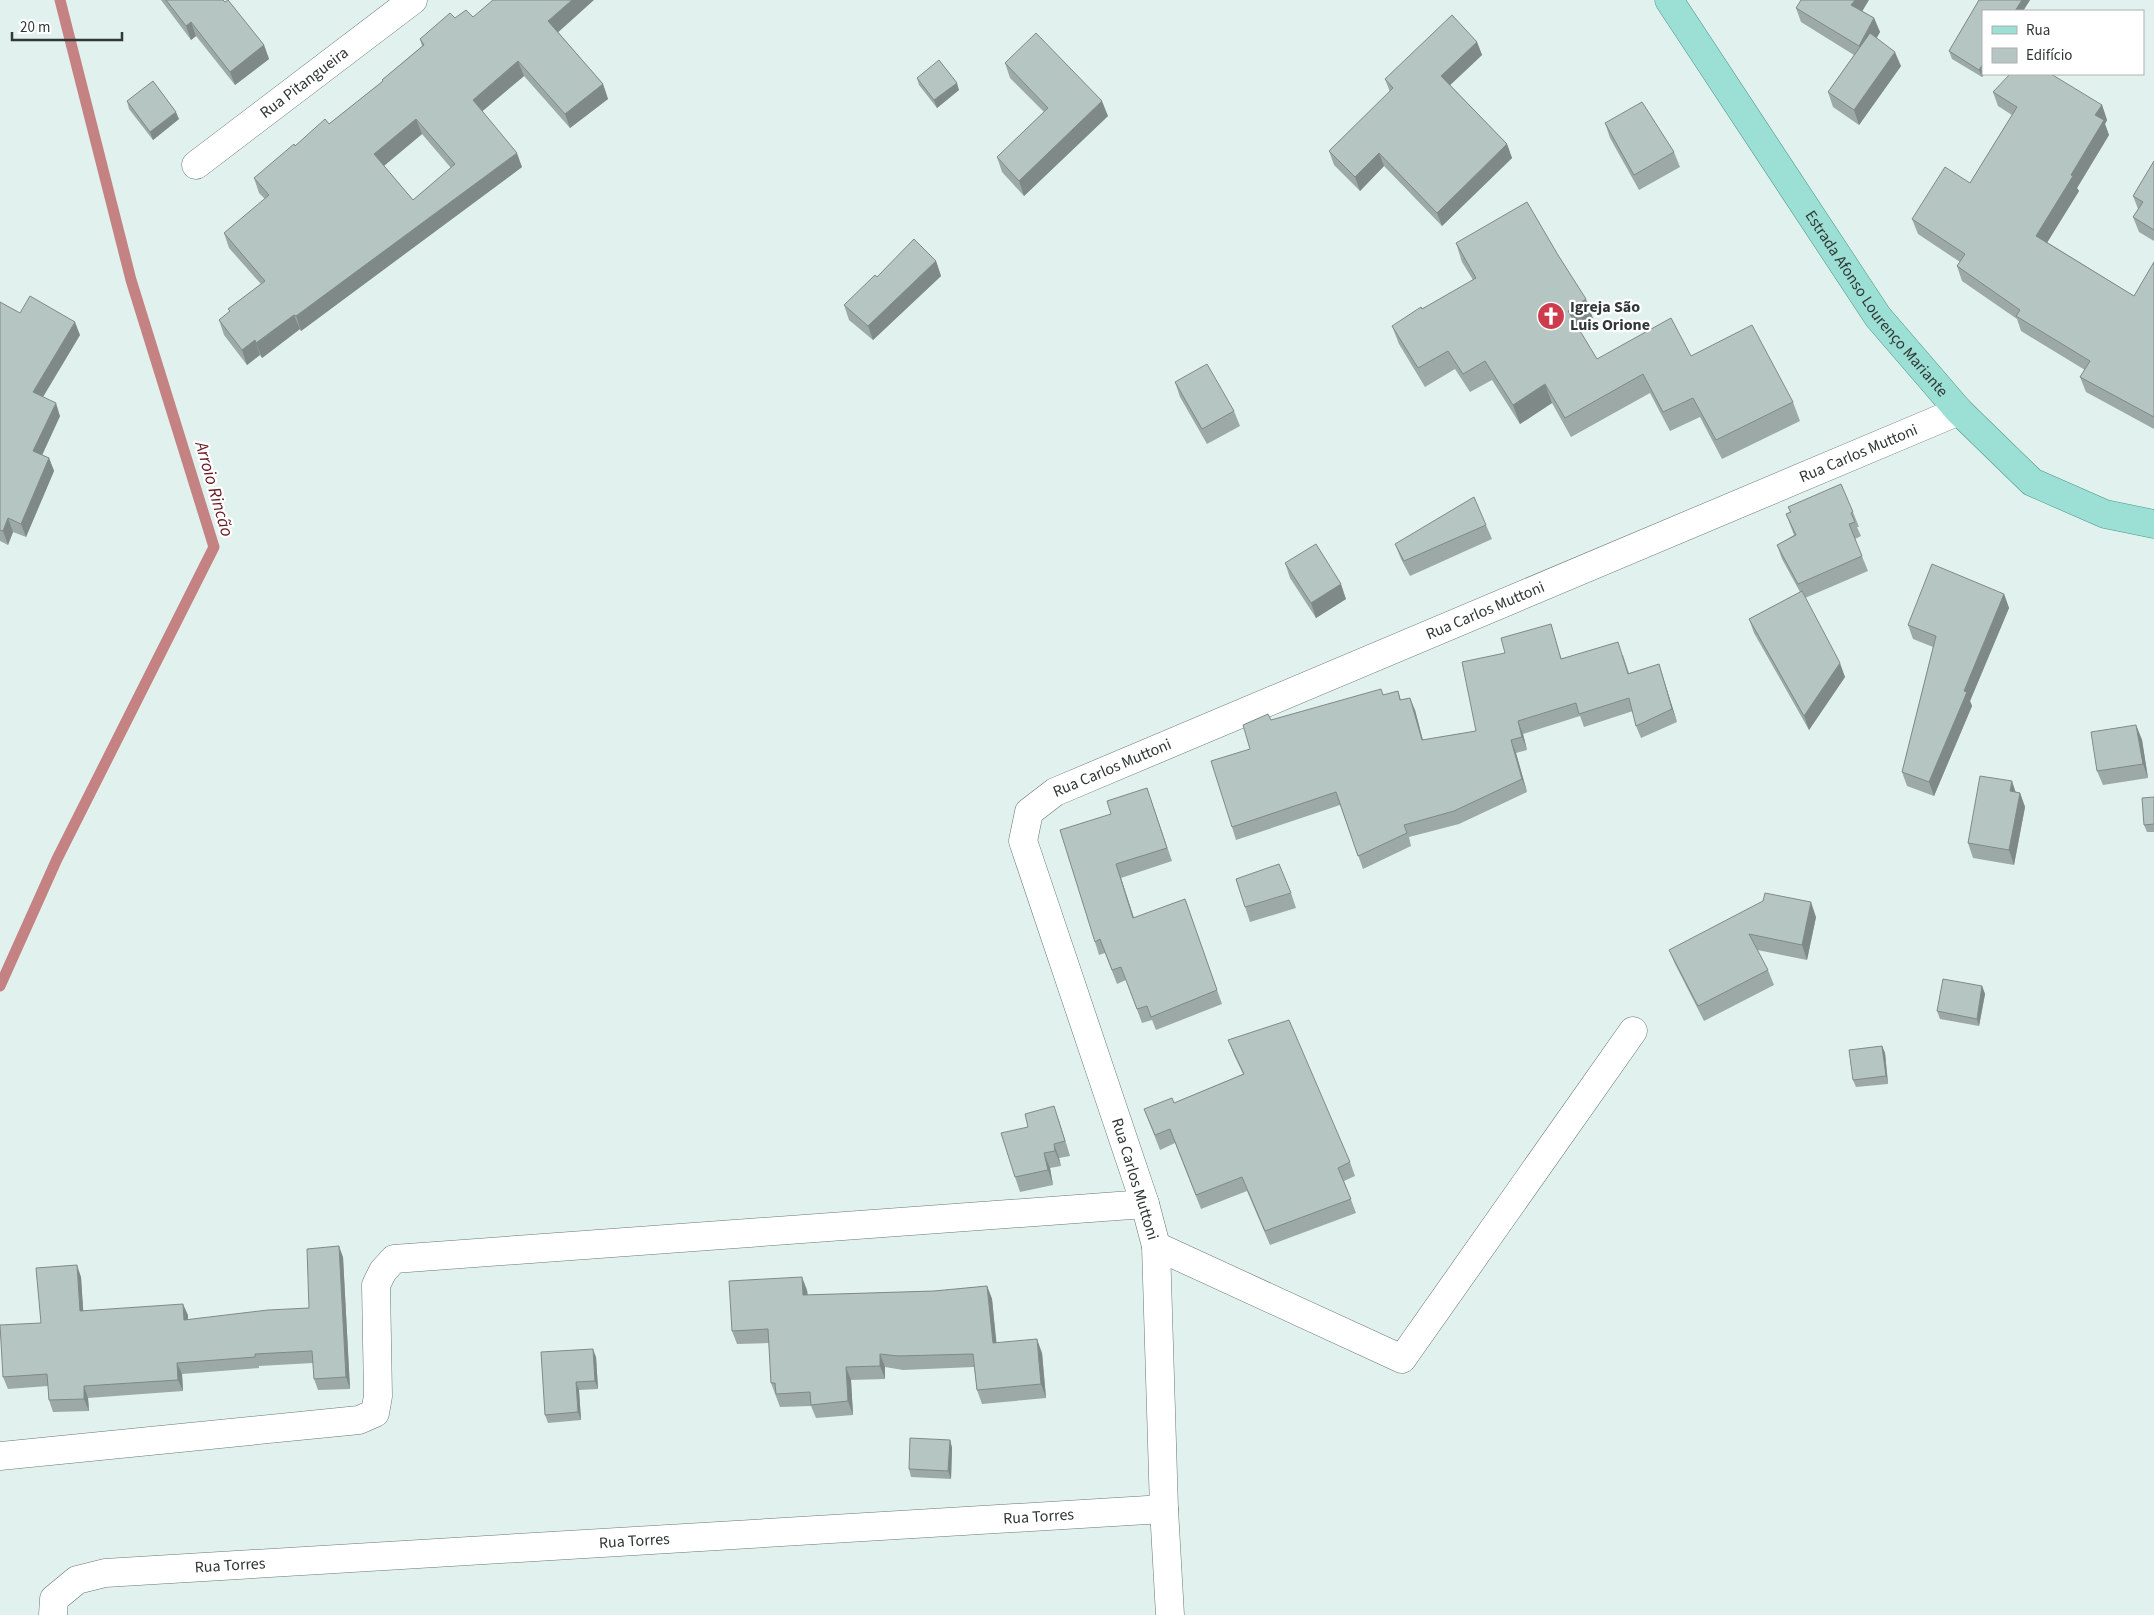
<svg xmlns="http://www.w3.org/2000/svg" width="2154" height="1615" font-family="'Source Sans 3',sans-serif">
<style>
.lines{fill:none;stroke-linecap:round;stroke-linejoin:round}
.stream{stroke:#c58283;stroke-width:11}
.minor-casing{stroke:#687773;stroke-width:29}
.major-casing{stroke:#4c968a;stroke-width:29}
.minor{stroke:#fff;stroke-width:28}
.major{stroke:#9cdfd4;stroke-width:28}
.wall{fill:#9ca9a7;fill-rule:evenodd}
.shaded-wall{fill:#7f8a88}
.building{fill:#b5c5c2;stroke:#7f8a88;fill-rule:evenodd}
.labels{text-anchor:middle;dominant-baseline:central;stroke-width:4.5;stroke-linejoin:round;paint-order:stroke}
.street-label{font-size:16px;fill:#313736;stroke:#fff}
.poi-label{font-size:16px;font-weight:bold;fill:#313736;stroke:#fff;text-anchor:start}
.water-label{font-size:18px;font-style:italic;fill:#691722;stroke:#fff}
</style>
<rect width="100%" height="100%" fill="#e1f2ee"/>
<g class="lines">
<!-- stream -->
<polyline class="stream" points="0,986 57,859 214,547 131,280 60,0"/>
<!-- minor casing -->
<g class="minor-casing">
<g id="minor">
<path id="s1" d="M196,165L413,0"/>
<polyline points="1156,1246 1402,1359 1633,1031"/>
<polyline points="0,1456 359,1420 375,1413 378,1396 376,1285 383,1271 394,1259 1145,1204"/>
<path id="s2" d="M53,1615L54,1599L77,1580L105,1573L1164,1509"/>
<path id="s3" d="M1170,1615L1164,1509L1156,1246L1145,1204L1023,841L1029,812L1055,792L1959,411"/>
</g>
</g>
<!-- major casing -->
<g class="major-casing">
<g id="major">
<path id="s4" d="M1669,0L1878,317L1959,411L2032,482L2105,514L2154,524"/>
</g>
</g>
<!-- minor -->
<use href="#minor" class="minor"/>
<!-- major -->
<use href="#major" class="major"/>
</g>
<!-- wall -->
<g class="wall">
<polygon points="161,0 223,0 264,45 269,59 235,85 196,36 191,40"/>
<polygon points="1979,0 2030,0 2023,11 1983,11 1983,74 1984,74 1982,77 1952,59 1949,51"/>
<polygon points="1796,8 1862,11 1874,18 1880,32 1876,38 1901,66 1859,125 1833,107 1828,92 1854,55 1801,22"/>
<path d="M473,17L558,32L603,84L608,99L570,128L524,76L482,111L522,167L301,331L300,329L262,358L260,355L247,365L224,335L219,320L230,312L228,309L261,284L229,248L224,233L265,199L259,193L254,178L295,146L329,124L383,81L382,80L422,46L420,39L455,18ZM422,134L451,168L413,200L384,166Z"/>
<polygon points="1477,42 1482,55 1450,85 1507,144 1512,158 1442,226 1384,166 1360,191 1334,165 1329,151 1390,92 1385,79"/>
<polygon points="1005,63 1108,116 1024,196 1002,172 997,157 1044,112 1010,78"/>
<polygon points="917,78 959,90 937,108 919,85"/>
<polygon points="1993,92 2102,105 2107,120 2105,124 2109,135 2077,188 2079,191 2047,242 2134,296 2154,262 2154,429 2086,392 2080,377 2085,370 2021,331 2017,319 1962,281 1957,266 1960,262 1918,234 1912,219 1970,183 2012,115 1998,106"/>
<polygon points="127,101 179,119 153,140 129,109"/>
<polygon points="1605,123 1674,152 1680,167 1639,190 1610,138"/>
<polygon points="2154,161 2154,241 2139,232 2133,217 2138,209 2133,196"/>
<polygon points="1456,243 1593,318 1578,328 1597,359 1793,402 1800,421 1722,459 1700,417 1670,431 1650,393 1571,437 1552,403 1520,424 1492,380 1470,392 1455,369 1425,387 1399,344 1392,326 1473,280 1462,262"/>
<polygon points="936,261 941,276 873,340 849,320 844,305"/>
<polygon points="0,302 20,313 80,335 43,397 60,416 42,455 49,458 54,471 26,537 13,532 8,545 0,541"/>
<polygon points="1175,382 1234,411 1240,426 1207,444 1180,397"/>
<polygon points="1788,507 1853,512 1859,527 1857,527 1861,536 1855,539 1868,571 1805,598 1845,677 1809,730 1754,633 1749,619 1800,592 1782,559 1777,545 1794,535 1786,514 1790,512"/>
<polygon points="1486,525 1492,539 1410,576 1401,559 1395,544"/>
<polygon points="1285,563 1346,599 1316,618 1290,578"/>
<polygon points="2004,594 2009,608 1970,701 1972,706 1934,796 1907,786 1902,772 1933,647 1913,639 1908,625"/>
<polygon points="1551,624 1561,658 1623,655 1629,673 1659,664 1663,677 1677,722 1641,738 1636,726 1633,711 1584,727 1580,716 1523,734 1527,750 1516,753 1527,792 1459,824 1409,837 1411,846 1363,869 1340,805 1236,840 1232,827 1250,749 1271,720 1383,695 1398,691 1401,700 1415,710 1423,740 1476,731 1505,653"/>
<polygon points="2136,725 2142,740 2148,778 2103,785 2097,771"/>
<polygon points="1147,788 1172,861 1121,878 1134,918 1185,899 1222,1004 1156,1030 1152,1020 1142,1023 1126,980 1117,984 1105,953 1099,955 1095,942 1111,814"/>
<polygon points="2016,792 2020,793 2025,807 2014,865 1973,858 1968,843"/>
<polygon points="2154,797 2154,832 2147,832 2144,825"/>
<polygon points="1291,893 1296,908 1250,922 1245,907"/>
<polygon points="1816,917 1807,960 1757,950 1768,970 1774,985 1704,1021 1675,964 1669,950"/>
<polygon points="1982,986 1985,994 1979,1026 1940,1019 1937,1011"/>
<polygon points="1228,1040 1350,1162 1355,1176 1344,1181 1356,1213 1270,1245 1247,1191 1201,1209 1175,1143 1160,1150 1144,1109 1174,1103 1243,1074 1234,1055"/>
<polygon points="1882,1046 1885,1053 1888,1084 1856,1087 1853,1080"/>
<polygon points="1059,1121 1070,1156 1059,1158 1061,1166 1050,1168 1053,1185 1020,1192 1015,1177"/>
<polygon points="343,1257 350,1389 318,1390 314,1379 313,1363 259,1366 259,1368 182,1374 183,1391 88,1398 89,1411 53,1412 49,1400 48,1386 8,1389 3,1377 41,1323 81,1277 83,1311 188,1315 188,1320 309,1308"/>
<polygon points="987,1286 992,1299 996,1343 1042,1353 1046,1398 982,1404 977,1390 974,1367 903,1370 885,1367 885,1379 851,1380 853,1415 816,1418 811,1406 780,1407 771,1383 769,1343 737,1344 732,1331 807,1290 808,1295 934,1291"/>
<polygon points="596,1357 598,1389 579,1390 581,1420 548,1423 545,1415"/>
<polygon points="950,1440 952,1448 951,1479 911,1477 909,1469"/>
</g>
<!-- shaded-wall -->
<g class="shaded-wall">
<polygon points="572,0 594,0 554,36 548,21"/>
<polygon points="1855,0 1869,0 1857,20 1851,5"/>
<polygon points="2022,0 2030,0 2023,11 2015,11"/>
<polygon points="1874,18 1880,32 1864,61 1859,46"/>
<polygon points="191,22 196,36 191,40 186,26"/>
<polygon points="1477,42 1482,55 1446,89 1441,76"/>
<polygon points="264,45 269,59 235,85 230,72"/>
<polygon points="1895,52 1901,66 1859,125 1854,110"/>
<polygon points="518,61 524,76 478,115 473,100"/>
<polygon points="1983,64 1983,74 1984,74 1982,77 1979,70"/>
<polygon points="957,83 959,90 937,108 934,100"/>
<polygon points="603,84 608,99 570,128 565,114"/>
<polygon points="1102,101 1108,116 1024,196 1019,181"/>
<polygon points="2102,105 2107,120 2105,124 2109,135 2077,188 2079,191 2042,251 2036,236 2095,115"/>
<polygon points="176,112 179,119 153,140 150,132"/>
<polygon points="416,119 422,134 380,169 374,154"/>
<polygon points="1507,144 1512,158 1442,226 1437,213"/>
<polygon points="517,153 522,167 301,331 296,316"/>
<polygon points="1379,153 1384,166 1360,191 1355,177"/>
<polygon points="936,261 941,276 873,340 868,326"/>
<polygon points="1586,299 1593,318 1575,330 1568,311"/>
<polygon points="294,315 300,329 262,358 256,343"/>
<polygon points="75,322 80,335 38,405 33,392"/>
<polygon points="255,340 260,355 247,365 242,350"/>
<polygon points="1545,384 1552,403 1520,424 1513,405"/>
<polygon points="56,403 60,416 38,464 33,451"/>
<polygon points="49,458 54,471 26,537 21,524"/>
<polygon points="8,518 13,532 8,545 3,531"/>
<polygon points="1341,584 1346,599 1316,618 1311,603"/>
<polygon points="2004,594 2009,608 1970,701 1972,706 1934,796 1929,782 1964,691"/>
<polygon points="1840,663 1845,677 1809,730 1804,716"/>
<polygon points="1659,664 1663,677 1677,722 1672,709"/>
<polygon points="1410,698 1415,710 1426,753 1422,740"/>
<polygon points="1518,721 1523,734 1527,750 1522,737"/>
<polygon points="2136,725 2142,740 2148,778 2143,764"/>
<polygon points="1511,740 1516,753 1527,792 1522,779"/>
<polygon points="2012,781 2017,796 2010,791"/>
<polygon points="2020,793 2025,807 2014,865 2009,850"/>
<polygon points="1116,864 1121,878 1138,931 1133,918"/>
<polygon points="1811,902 1816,917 1807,960 1802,945"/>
<polygon points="1982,986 1985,994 1979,1026 1977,1019"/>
<polygon points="1882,1046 1885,1053 1888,1084 1886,1076"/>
<polygon points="1054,1106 1059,1121 1070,1156 1065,1141"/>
<polygon points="1054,1144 1059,1158 1061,1166 1055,1151"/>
<polygon points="1044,1153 1050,1168 1053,1185 1048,1170"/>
<polygon points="339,1246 343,1257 350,1389 346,1377"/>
<polygon points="77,1265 81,1277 84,1322 80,1311"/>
<polygon points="802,1277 807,1290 808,1309 803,1295"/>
<polygon points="987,1286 992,1299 998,1357 993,1343"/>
<polygon points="183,1304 188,1315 188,1332 184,1320"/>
<polygon points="1037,1339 1042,1353 1046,1398 1041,1384"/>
<polygon points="593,1349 596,1357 598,1389 595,1381"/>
<polygon points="880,1354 885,1367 885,1379 880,1366"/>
<polygon points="177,1363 182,1374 183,1391 178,1380"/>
<polygon points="846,1367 851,1380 853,1415 848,1401"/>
<polygon points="576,1382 579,1390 581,1420 578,1412"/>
<polygon points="84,1386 88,1398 89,1411 84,1399"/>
<polygon points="950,1440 952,1448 951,1479 948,1471"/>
</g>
<!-- building -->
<g class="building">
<polygon points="166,0 223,0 225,2 228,0 264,45 230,72 191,22 186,26"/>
<path d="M493,0H572L548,21L603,84L565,114L518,61L473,100L517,153L296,316L294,315L256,343L255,340L242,350L219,320L230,311L228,309L265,281L224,233L269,195L254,178L294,144L295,146L325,119L329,124L383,81L382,80L424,45L420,39L450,13L455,18L466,10L473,17ZM416,119L455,164L413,200L374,154Z"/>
<polygon points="1801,0 1855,0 1851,5 1874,18 1859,46 1796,8"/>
<polygon points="1979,0 2022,0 2015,11 1983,11 1983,64 1979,70 1949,51"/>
<polygon points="1452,15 1477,42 1441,76 1507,144 1437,213 1379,153 1355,177 1329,151 1393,88 1385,79"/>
<polygon points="1036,33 1102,101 1019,181 997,157 1048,108 1005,63"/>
<polygon points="1870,33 1895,52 1854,110 1828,92"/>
<polygon points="939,60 957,83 934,100 917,78"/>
<polygon points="2010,74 2051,74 2102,105 2095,115 2104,120 2071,175 2073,176 2036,236 2134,296 2154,262 2154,417 2080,377 2090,361 2016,316 2020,310 1957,266 1965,254 1912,219 1945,167 1970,183 2017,107 1993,92"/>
<polygon points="153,81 176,112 150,132 127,101"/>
<polygon points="1642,102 1674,152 1634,175 1605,123"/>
<polygon points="2154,161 2154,230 2133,217 2143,202 2133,196"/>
<polygon points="1527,202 1558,255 1586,299 1568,311 1597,359 1671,318 1691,356 1752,325 1793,402 1716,440 1693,398 1663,412 1643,374 1565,418 1545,384 1513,405 1485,361 1463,374 1448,351 1418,368 1392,326 1421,307 1422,309 1476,278 1456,243"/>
<polygon points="914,239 936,261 868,326 844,305 875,275 877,277"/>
<polygon points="30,296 75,322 33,392 56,403 33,451 49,458 21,524 8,518 3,531 0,530 0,302 20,313"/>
<polygon points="1207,364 1234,411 1202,429 1175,382"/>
<polygon points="1841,484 1853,512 1851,513 1855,522 1849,524 1862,556 1798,584 1777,545 1796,535 1786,514 1791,512 1788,507"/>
<polygon points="1474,497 1486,525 1404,561 1395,544"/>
<polygon points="1316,544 1341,584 1311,603 1285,563"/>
<polygon points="1932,564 2004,594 1964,691 1967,692 1929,782 1902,772 1936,636 1908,625"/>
<polygon points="1802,591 1840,663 1804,716 1749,619"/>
<polygon points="1551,624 1561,659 1618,642 1628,674 1659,664 1672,709 1636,726 1629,698 1579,714 1576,703 1518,721 1522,737 1511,740 1522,779 1454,811 1404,825 1407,833 1358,856 1336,792 1232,827 1211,761 1250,749 1243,725 1268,714 1271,720 1381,689 1383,695 1398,691 1400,700 1410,698 1422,740 1476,731 1462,662 1505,653 1501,638"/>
<polygon points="2136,725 2143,764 2097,771 2091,732"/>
<polygon points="1980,776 2012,781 2010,791 2020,793 2009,850 1968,843"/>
<polygon points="1147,788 1167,848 1116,864 1133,918 1185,899 1217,990 1151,1017 1147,1006 1137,1009 1121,967 1112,970 1100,939 1095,942 1060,830 1111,814 1107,801"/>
<polygon points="2154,797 2154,824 2144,825 2142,798"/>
<polygon points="1279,864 1291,893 1245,907 1236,879"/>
<polygon points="1765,893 1811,902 1802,945 1749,934 1768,970 1698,1006 1669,950 1763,901"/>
<polygon points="1943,979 1982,986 1977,1019 1937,1011"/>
<polygon points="1289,1020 1350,1162 1338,1168 1351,1199 1265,1231 1242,1177 1196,1195 1170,1129 1155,1135 1144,1109 1172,1098 1174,1103 1244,1074 1228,1040"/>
<polygon points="1882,1046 1886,1076 1853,1080 1849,1050"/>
<polygon points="1054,1106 1065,1141 1054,1144 1055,1151 1044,1153 1048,1170 1015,1177 1001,1133 1028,1127 1025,1114"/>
<polygon points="339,1246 346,1377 314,1379 312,1351 255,1354 255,1357 177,1363 178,1380 84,1386 84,1399 49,1400 47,1374 3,1377 0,1325 41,1323 36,1268 77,1265 80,1311 183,1304 184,1320 268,1310 309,1308 307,1249"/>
<polygon points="802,1277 803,1295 934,1291 987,1286 993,1343 1037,1339 1041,1384 977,1390 973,1354 898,1356 880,1354 880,1366 846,1367 848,1401 811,1405 810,1392 776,1394 775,1383 771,1383 768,1329 732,1331 729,1281"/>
<polygon points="593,1349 595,1381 576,1382 578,1412 545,1415 541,1352"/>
<polygon points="910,1438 950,1440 948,1471 909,1469"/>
</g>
<!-- icons -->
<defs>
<g id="church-disc" transform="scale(1.4375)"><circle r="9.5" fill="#cc3c4d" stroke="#fff"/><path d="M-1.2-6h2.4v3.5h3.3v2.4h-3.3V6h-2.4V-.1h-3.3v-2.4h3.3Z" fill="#fff"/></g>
</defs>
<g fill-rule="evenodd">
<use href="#church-disc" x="1551" y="316"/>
</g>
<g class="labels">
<!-- street labels -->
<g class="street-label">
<text stroke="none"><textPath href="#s1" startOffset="136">Rua Pitangueira</textPath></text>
<text stroke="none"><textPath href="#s4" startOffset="368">Estrada Afonso Lourenço Mariante</textPath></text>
<text stroke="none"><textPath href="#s3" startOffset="1730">Rua Carlos Muttoni</textPath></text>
<text stroke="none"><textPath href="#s3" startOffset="1325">Rua Carlos Muttoni</textPath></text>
<text stroke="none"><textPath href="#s3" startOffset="920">Rua Carlos Muttoni</textPath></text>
<text transform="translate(1135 1179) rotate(73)">Rua Carlos Muttoni</text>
<text stroke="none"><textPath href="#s2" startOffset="1010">Rua Torres</textPath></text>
<text stroke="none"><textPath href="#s2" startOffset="605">Rua Torres</textPath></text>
<text stroke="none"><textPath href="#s2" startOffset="200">Rua Torres</textPath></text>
</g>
<!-- poi labels -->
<g class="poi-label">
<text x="1570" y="307">Igreja São<tspan x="1570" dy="18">Luis Orione</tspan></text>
</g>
<!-- water labels -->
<g class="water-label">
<text transform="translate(214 489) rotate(74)">Arroio Rincão</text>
</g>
</g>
<!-- legend -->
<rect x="1982" y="10" width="162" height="65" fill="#ffffff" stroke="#adafaf"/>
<rect x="1992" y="26" width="25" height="8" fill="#9cdfd4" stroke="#adafaf"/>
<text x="2026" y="35" font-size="15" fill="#313736">Rua</text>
<rect x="1992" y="48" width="25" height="15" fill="#b5c5c2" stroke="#adafaf"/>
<text x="2026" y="60" font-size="15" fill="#313736">Edifício</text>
<!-- scale -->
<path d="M12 32v8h110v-8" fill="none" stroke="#313736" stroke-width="2.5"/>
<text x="20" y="32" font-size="15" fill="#313736" stroke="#ffffff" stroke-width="4" paint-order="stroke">20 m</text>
</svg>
